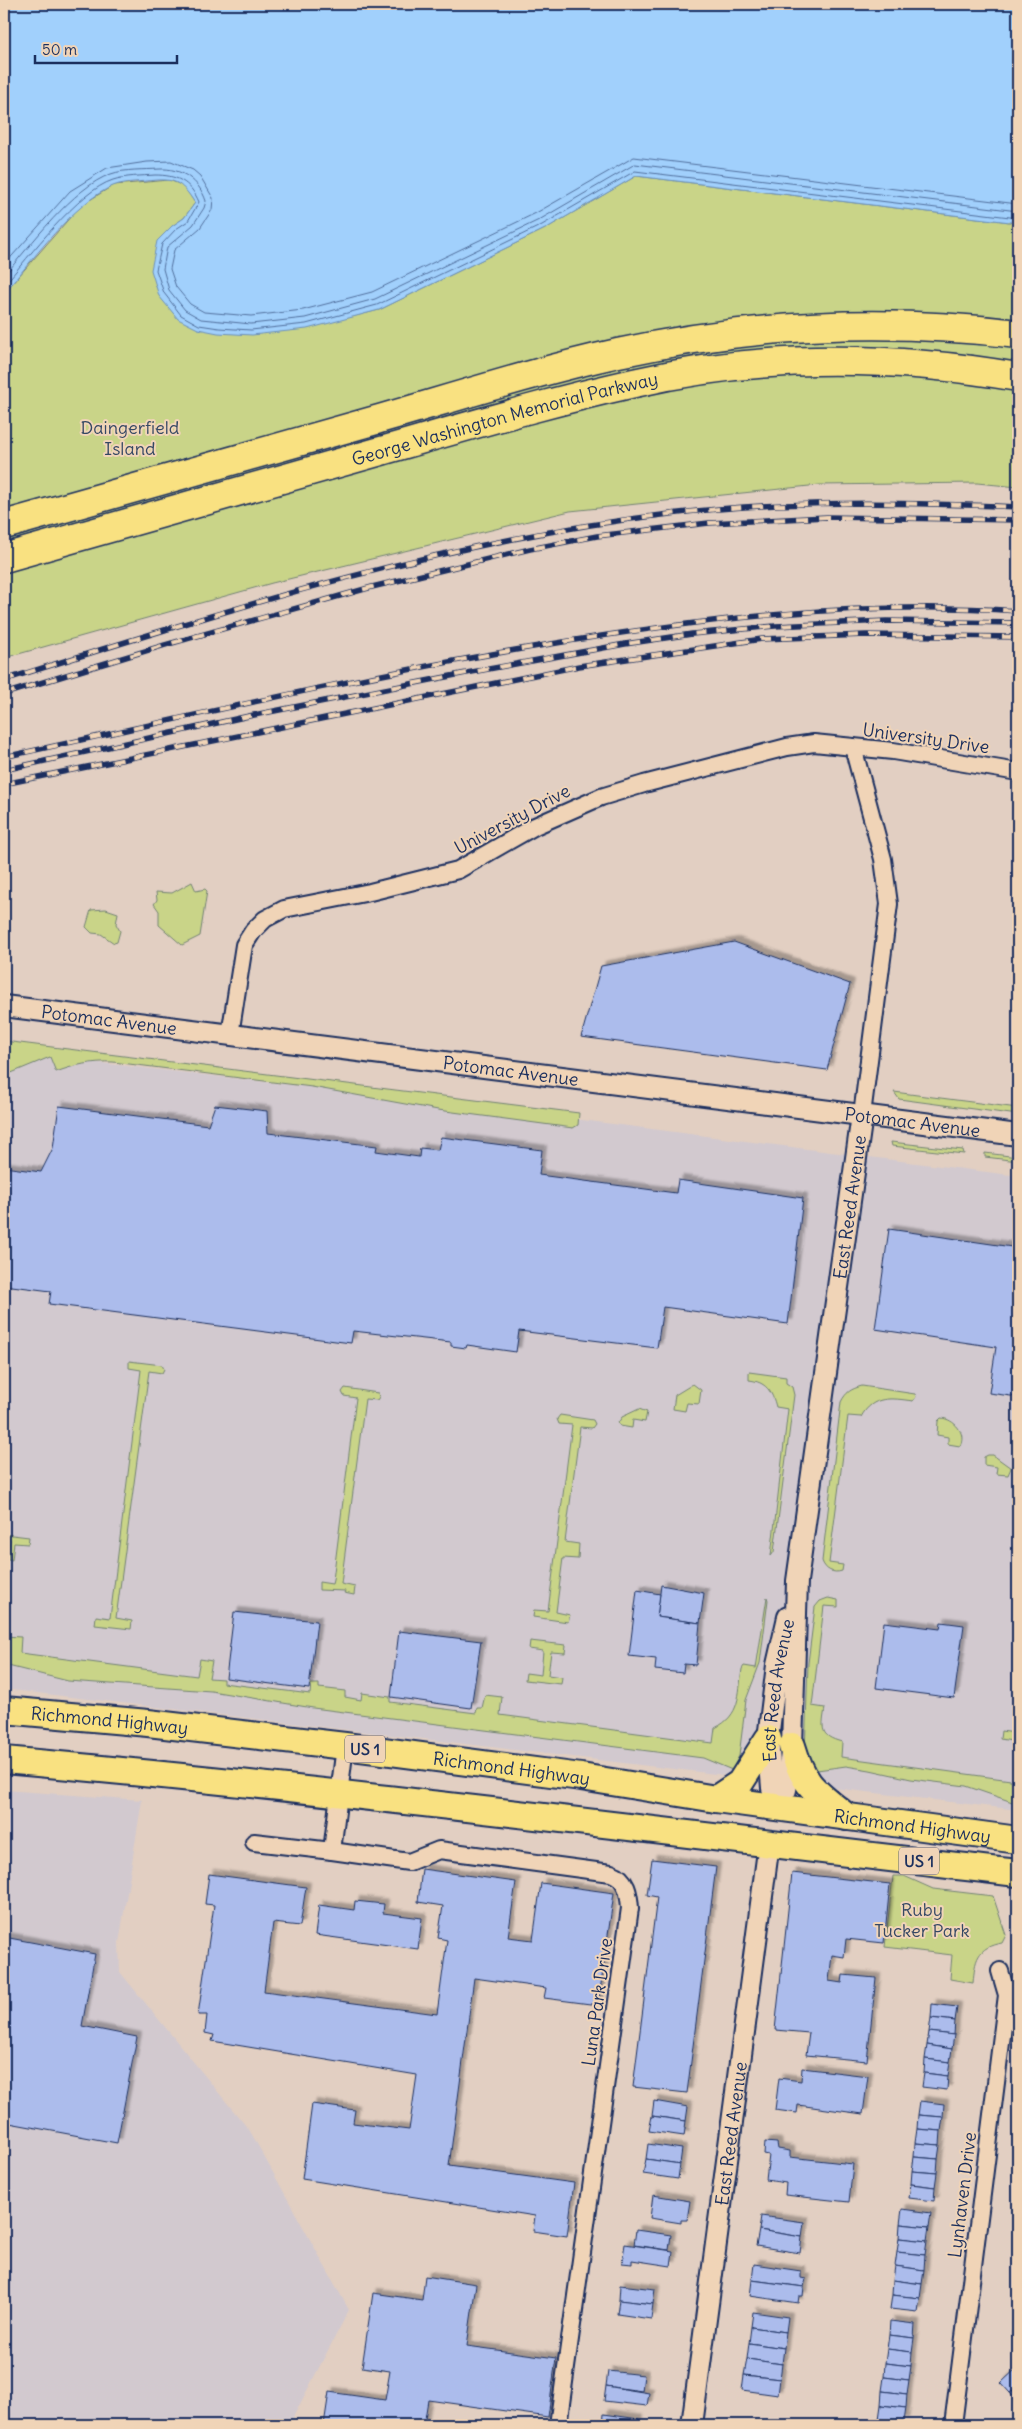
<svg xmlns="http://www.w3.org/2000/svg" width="1022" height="2429" font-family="Delius,sans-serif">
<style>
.built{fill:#d2c9cf}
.green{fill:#c9d488;stroke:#728273}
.water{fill:#a1d0fc;stroke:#6b90bd}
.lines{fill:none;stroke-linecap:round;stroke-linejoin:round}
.shore{stroke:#516f9d;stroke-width:1}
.building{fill:#acbcec;stroke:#1b2f5e;filter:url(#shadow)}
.minor-casing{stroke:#1b2f5e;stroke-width:20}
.tertiary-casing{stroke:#1b2f5e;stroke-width:24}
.trunk-casing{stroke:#1b2f5e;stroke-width:30}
.motorway-casing{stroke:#1b2f5e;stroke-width:31}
.minor{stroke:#f0d4b7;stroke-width:16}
.tertiary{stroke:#f0d4b7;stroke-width:20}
.trunk{stroke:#f9e181;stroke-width:26}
.motorway{stroke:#f9e181;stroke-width:28}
.rail-casing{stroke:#1b2f5e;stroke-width:5.5}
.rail{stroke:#f0d4b7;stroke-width:4;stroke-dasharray:11;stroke-linecap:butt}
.labels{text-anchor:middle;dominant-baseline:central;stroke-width:4;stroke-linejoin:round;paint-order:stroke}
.shield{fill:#f0d4b7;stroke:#5b6079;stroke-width:1}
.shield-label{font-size:16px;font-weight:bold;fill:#1b2f5e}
.street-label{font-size:18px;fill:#1b2f5e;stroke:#f0d4b7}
.park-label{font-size:18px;fill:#354864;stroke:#f0d4b7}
</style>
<defs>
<filter id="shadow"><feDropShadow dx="4.5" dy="-4.5" stdDeviation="1" flood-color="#0004"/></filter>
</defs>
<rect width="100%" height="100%" fill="#e2cfc2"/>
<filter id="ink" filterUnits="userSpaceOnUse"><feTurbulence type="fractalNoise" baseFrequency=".02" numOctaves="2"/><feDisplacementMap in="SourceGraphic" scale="10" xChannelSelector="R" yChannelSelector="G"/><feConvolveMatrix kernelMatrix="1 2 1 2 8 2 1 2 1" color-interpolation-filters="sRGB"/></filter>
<g filter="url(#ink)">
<!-- built -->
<g class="built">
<polygon points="4,1052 449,1103 1018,1176 1018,1810 4,1689"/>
<polygon points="4,1790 142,1800 119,1943 120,1972 250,2131 349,2310 289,2425 4,2425"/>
</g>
<!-- green -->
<g class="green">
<polygon points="636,176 1018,223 1018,487 977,483 819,485 570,511 272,583 4,658 4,293 80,206 114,185 169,180 184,186 195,203 184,218 172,226 347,318 379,310 545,229"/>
<polygon points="192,882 196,891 205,889 207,891 200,936 182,945 159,925 159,911 154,904 157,900 156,892 172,893"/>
<polygon points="106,909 118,913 116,924 120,931 117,942 114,943 101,934 92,933 86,927 91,910"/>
<path d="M4,1041L579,1113L578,1125L573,1128L438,1110L312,1087L113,1062C92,1061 75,1065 56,1072L50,1057L4,1076Z"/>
<polygon points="894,1092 1018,1108 1018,1115 899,1099"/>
<polygon points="891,1142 963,1150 964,1154 892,1146"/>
<polygon points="985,1153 1018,1157 1018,1161 985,1157"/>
<polygon points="129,1361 162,1365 164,1369 162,1373 149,1371 116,1618 132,1621 131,1629 95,1625 96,1616 110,1618 141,1370 129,1368"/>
<path d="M749,1372L786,1377V1383L792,1387L794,1395L774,1552L771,1556L788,1409L776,1407C772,1391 766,1382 749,1380Z"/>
<polygon points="693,1384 701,1390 699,1404 687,1403 685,1411 673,1409 675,1395"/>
<path d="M862,1386L915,1394L916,1397L913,1401C891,1398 873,1395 861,1417L848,1416L829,1563L843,1565L842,1571C833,1574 825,1570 822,1561L841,1402C846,1392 851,1389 862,1386Z"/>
<polygon points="345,1388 378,1393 379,1397 377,1400 365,1399 341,1584 355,1587 354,1595 344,1593 345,1591 319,1590 319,1582 332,1584 333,1580 356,1398 344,1396 342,1392"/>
<polygon points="639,1409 647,1412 645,1422 633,1420 632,1428 620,1426 618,1423 622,1417"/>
<polygon points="560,1415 593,1420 595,1424 592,1428 580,1427 565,1542 579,1544 578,1559 563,1558 556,1612 570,1615 568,1622 533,1617 534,1610 548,1611 572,1425 559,1424 557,1419"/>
<path d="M941,1418C954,1419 967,1433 960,1446L948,1444V1437L937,1435L938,1421Z"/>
<polygon points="988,1455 993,1455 1011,1468 1008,1475 996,1474 997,1467 984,1465 984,1457"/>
<polygon points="4,1534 29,1537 28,1544 14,1543 12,1560 8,1559 10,1539 4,1538"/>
<path d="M767,1597L768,1600L760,1663L746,1700L739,1756L732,1770L703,1758L313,1708L211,1691L68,1681L4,1665V1636L21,1637L20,1653L197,1676L200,1659L212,1661L209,1678L223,1679V1683L310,1694L311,1684H319V1688L345,1691V1697L361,1700L362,1693L390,1697V1702L476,1713L477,1708H482L485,1695L502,1697L500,1715L713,1743L715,1728C741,1715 738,1695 742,1669L744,1666L756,1668Z"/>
<path d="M828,1598L838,1600V1607L824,1606L812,1706L825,1708C822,1728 819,1736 842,1742L841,1757L1018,1781V1804L966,1786L911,1779L870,1770L846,1766L810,1771L805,1754L808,1663L815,1607L820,1601Z"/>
<polygon points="530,1641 566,1645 565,1653 551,1652 548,1675 562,1677 561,1684 525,1680 526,1673 541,1675 543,1651 529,1649"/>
<polygon points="1018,1705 1018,1742 1000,1739 1001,1731 1015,1733"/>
<path d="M893,1876H904L933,1889L993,1896L1006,1935L1002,1943C977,1947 975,1960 973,1983L950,1979L952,1955L885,1947Z"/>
</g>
<!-- water -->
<path class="water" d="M4,4H1018V223L636,176L545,229L379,310L307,329L252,335L218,333L198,329L178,319L159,296L151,270L157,241L172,226L184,218L195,203C180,180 174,178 147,181C137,182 122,182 113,186C73,203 33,260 4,293Z"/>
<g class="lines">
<!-- shore -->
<g class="shore">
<polyline points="4,265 70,191 107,168 147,162 171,161 193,170 200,176 213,198 212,210 200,228 174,250 170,269 176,287 190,304 204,312 251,316 303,310 372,292 536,213 634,157 1018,204"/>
<path d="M4,276C30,246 73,187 111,174C125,169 144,170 160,169C181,168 199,180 206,201L204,208L193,225L167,247L163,269L169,290L185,310L201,319L251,324L305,318L375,299L539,220L635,164L1018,211"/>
<path d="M4,285C29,257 78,191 113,180C125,176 142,176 155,175C176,175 190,181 199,202L188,221L176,229L162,244L156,270L164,293L181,315L199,325L219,328L251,330L306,324L377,305L542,225L635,171L1018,218"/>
</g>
</g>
<!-- building -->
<g class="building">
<polygon points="734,942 850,984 827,1070 581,1037 601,966"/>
<polygon points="215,1105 267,1111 268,1133 377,1146 376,1151 419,1157 420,1148 438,1150 441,1137 542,1150 539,1175 676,1193 678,1180 803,1198 788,1324 663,1307 657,1348 519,1331 516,1352 467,1345 466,1348 451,1346 451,1342 353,1331 351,1343 49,1304 51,1291 4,1285 4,1167 41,1172 53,1148 59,1106 208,1125"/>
<polygon points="1017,1211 1018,1211 1018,1397 989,1393 996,1347 875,1329 889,1229 1012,1247"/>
<polygon points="661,1585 704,1593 700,1623 657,1617"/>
<polygon points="637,1590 660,1594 657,1617 700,1623 696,1665 684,1664 683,1673 655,1670 656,1659 629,1656"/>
<polygon points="234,1612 317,1621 309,1689 226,1678"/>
<polygon points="884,1622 940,1629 941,1622 964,1625 954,1698 876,1688"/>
<polygon points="399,1631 481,1641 471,1708 391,1697"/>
<polygon points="652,1859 716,1867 687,2093 633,2087 657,1897 647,1895"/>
<polygon points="422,1869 516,1882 508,1937 533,1940 541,1883 614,1893 598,2005 544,1998 546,1988 474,1978 449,2166 574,2183 567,2236 533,2231 535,2216 302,2179 312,2104 355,2110 353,2123 409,2130 417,2075 212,2041 214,2035 205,2033 207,2015 198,2015 214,1905 205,1904 209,1874 306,1887 300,1926 273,1923 264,1991 437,2014 447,1940 438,1938 443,1906 418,1902"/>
<polygon points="792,1873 890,1884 884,1943 846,1939 844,1957 832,1955 829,1981 842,1983 843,1975 876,1978 867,2061 806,2055 809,2033 775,2030"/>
<polygon points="355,1901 384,1904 383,1913 422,1918 418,1949 315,1935 319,1905 354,1910"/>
<polygon points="4,1937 95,1954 82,2026 137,2037 117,2143 4,2122"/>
<polygon points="932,2004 957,2007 955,2021 931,2018"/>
<polygon points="931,2018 955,2021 954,2035 929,2032"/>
<polygon points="929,2032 954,2035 952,2049 927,2045"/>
<polygon points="927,2045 952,2049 950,2062 925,2059"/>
<polygon points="925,2059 950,2062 948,2076 924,2073"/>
<polygon points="802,2068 868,2076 863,2114 798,2105 797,2113 775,2110 779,2078 801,2081"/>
<polygon points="924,2073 948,2076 947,2090 922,2087"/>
<polygon points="654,2101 688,2107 686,2121 652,2116"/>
<polygon points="920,2101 944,2104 943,2117 918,2115"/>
<polygon points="918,2115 943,2117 941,2131 917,2129"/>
<polygon points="652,2116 686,2121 684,2136 649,2131"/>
<polygon points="917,2129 941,2131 940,2145 915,2143"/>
<polygon points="765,2142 777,2143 778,2149 790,2151 790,2157 853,2164 849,2202 785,2195 786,2183 766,2180 769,2155 764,2154"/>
<polygon points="915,2143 940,2145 938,2159 914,2157"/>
<polygon points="648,2144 682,2149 680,2164 646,2159"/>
<polygon points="914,2157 938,2159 937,2173 912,2171"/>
<polygon points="646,2159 680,2164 678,2179 643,2174"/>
<polygon points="912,2171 937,2173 935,2187 911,2184"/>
<polygon points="911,2184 935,2187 934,2201 909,2198"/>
<polygon points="653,2195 690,2201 687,2220 681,2220 681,2223 650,2218"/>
<polygon points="902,2209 931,2213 929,2227 900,2224"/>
<polygon points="761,2216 804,2222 802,2237 759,2230"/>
<polygon points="900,2224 929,2227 927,2241 899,2238"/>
<polygon points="636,2230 671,2235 669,2250 634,2245"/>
<polygon points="759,2230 802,2237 800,2253 756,2246"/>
<polygon points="899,2238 927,2241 925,2255 897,2252"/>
<polygon points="625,2244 673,2251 671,2266 632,2260 632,2264 622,2263"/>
<polygon points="897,2252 925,2255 924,2270 895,2266"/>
<polygon points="754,2264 801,2271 801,2278 806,2279 804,2287 752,2280"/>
<polygon points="895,2266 924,2270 922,2284 893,2280"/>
<polygon points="425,2276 476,2284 467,2346 556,2358 548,2417 428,2400 424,2425 324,2425 329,2392 385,2400 390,2371 362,2367 373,2293 422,2300"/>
<polygon points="752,2280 804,2287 803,2296 799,2296 798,2303 750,2296"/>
<polygon points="893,2280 922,2284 920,2298 892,2295"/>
<polygon points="620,2285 655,2289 653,2304 619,2300"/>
<polygon points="1017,2294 1018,2294 1018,2308 1015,2308"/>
<polygon points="892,2295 920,2298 918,2312 890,2309"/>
<polygon points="619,2300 653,2304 651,2319 617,2314"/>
<polygon points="1015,2308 1018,2308 1018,2323 1013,2322"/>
<polygon points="753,2312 788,2317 786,2332 751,2327"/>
<polygon points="890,2321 915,2324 914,2338 889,2335"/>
<polygon points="1013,2322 1018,2323 1018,2337 1012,2336"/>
<polygon points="751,2327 786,2332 784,2348 749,2343"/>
<polygon points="889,2335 914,2338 912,2352 887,2349"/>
<polygon points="749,2343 784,2348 782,2364 747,2359"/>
<polygon points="887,2349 912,2352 911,2366 885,2363"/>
<polygon points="747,2359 782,2364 780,2379 744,2375"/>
<polygon points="885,2363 911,2366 909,2380 884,2377"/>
<polygon points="1018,2367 1018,2386 1010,2393 1001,2383"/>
<polygon points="608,2371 644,2375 642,2391 606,2386"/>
<polygon points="744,2375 780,2379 778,2395 742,2390"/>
<polygon points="884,2377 909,2380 907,2394 882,2391"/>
<polygon points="606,2386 649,2393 647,2406 604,2401"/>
<polygon points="1018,2386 1018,2402 1010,2393"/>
<polygon points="882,2391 907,2394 906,2408 881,2405"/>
<polygon points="881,2405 906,2408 904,2422 879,2419"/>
<polygon points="604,2414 639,2419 638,2425 603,2425"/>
</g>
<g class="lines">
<!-- minor casing -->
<g class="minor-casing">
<g id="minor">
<polyline points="853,747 883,859 889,904 862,1115"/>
<polyline points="230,1035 244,945 253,931 265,919 284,909 370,892 458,870 535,826 601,797 644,784 787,747 814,743 893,751 1018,772"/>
<polyline points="254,1842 332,1851 345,1746"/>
<path d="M332,1851L409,1862L439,1850L611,1873C627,1878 629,1894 630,1908L558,2425"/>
<polyline points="953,2425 1007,1995 1000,1971"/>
</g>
</g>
<!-- tertiary casing -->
<g class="tertiary-casing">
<g id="tertiary">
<path id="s1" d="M4,1006L1018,1135"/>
<path id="s2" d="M778,1800L786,1790L792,1746L797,1581L862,1115"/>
<path id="s3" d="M778,1807V1800L772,1788L768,1739L777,1665L788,1617"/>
<path id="s4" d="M692,2425L769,1843"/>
</g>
</g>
<!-- trunk casing -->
<g class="trunk-casing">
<g id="trunk">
<path id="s5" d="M4,1710L148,1723L345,1746L581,1777L716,1799L1018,1840"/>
<path d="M792,1746C804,1787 815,1791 847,1817"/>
<path d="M4,1760C343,1790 680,1834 1018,1873"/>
<polyline points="716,1799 740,1783 768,1739"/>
</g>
</g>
<!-- motorway casing -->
<g class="motorway-casing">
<g id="motorway">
<path d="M4,525C128,490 252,455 376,420C456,397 537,371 618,353C751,324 884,318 1018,334"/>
<path id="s6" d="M4,558C130,522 255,487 381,451C465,427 549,402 634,383C760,354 891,355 1018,377"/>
</g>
</g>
<!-- minor -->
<use href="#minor" class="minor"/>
<!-- tertiary -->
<use href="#tertiary" class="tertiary"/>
<!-- trunk -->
<use href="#trunk" class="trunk"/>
<!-- motorway -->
<use href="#motorway" class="motorway"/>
<!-- rail casing -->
<g class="rail-casing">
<g id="rail">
<path d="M4,680C221,612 443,540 670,514C785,500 903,502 1018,507"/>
<polyline points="4,694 165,645 372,587 530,549 597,536 709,523 827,517 1018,520"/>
<path d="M4,757C184,718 363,675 545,645C701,619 860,600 1018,611"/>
<polyline points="4,770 249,716 461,674 625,644 692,634 775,626 886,621 1018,623"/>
<polyline points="4,784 579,666 762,639 866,635 1018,637"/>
</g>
</g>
<!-- rail -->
<use href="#rail" class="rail"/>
</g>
</g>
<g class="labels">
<!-- shield labels -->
<g class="shield">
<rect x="345" y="1735.5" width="40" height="27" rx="4"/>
<rect x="899" y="1847.5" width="40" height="27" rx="4"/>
</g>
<g class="shield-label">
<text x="365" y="1749">US 1</text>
<text x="919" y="1861">US 1</text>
</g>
<!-- street labels -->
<g class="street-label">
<text stroke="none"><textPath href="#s6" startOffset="520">George Washington Memorial Parkway</textPath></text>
<text transform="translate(926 738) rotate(8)">University Drive</text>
<text transform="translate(512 819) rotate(-28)">University Drive</text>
<text stroke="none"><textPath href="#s1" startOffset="106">Potomac Avenue</textPath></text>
<text stroke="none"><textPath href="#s1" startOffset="511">Potomac Avenue</textPath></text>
<text stroke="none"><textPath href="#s1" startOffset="916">Potomac Avenue</textPath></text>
<text stroke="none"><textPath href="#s2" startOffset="600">East Reed Avenue</textPath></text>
<text stroke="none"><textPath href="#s3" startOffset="119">East Reed Avenue</textPath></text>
<text stroke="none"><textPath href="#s5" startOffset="106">Richmond Highway</textPath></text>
<text stroke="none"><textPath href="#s5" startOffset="511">Richmond Highway</textPath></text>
<text stroke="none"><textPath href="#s5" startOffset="916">Richmond Highway</textPath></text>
<text transform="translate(597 2002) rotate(-82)">Luna Park Drive</text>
<text stroke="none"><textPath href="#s4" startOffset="294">East Reed Avenue</textPath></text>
<text transform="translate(962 2195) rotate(-83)">Lynhaven Drive</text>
</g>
<!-- park labels -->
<g class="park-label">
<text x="130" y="427">Daingerfield<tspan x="130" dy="21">Island</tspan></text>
<text x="922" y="1909">Ruby<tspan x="922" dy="21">Tucker Park</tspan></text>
</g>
</g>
<!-- margin -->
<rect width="1022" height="2429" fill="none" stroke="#f0d4b7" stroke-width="20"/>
<rect x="10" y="10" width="1002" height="2409" fill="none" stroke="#1b2f5e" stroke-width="2" filter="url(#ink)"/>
<!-- scale -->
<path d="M35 55v8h142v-8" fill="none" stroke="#1b2f5e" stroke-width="2.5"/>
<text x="42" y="55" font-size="15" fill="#1b2f5e" stroke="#f0d4b7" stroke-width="4" paint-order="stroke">50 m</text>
</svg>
